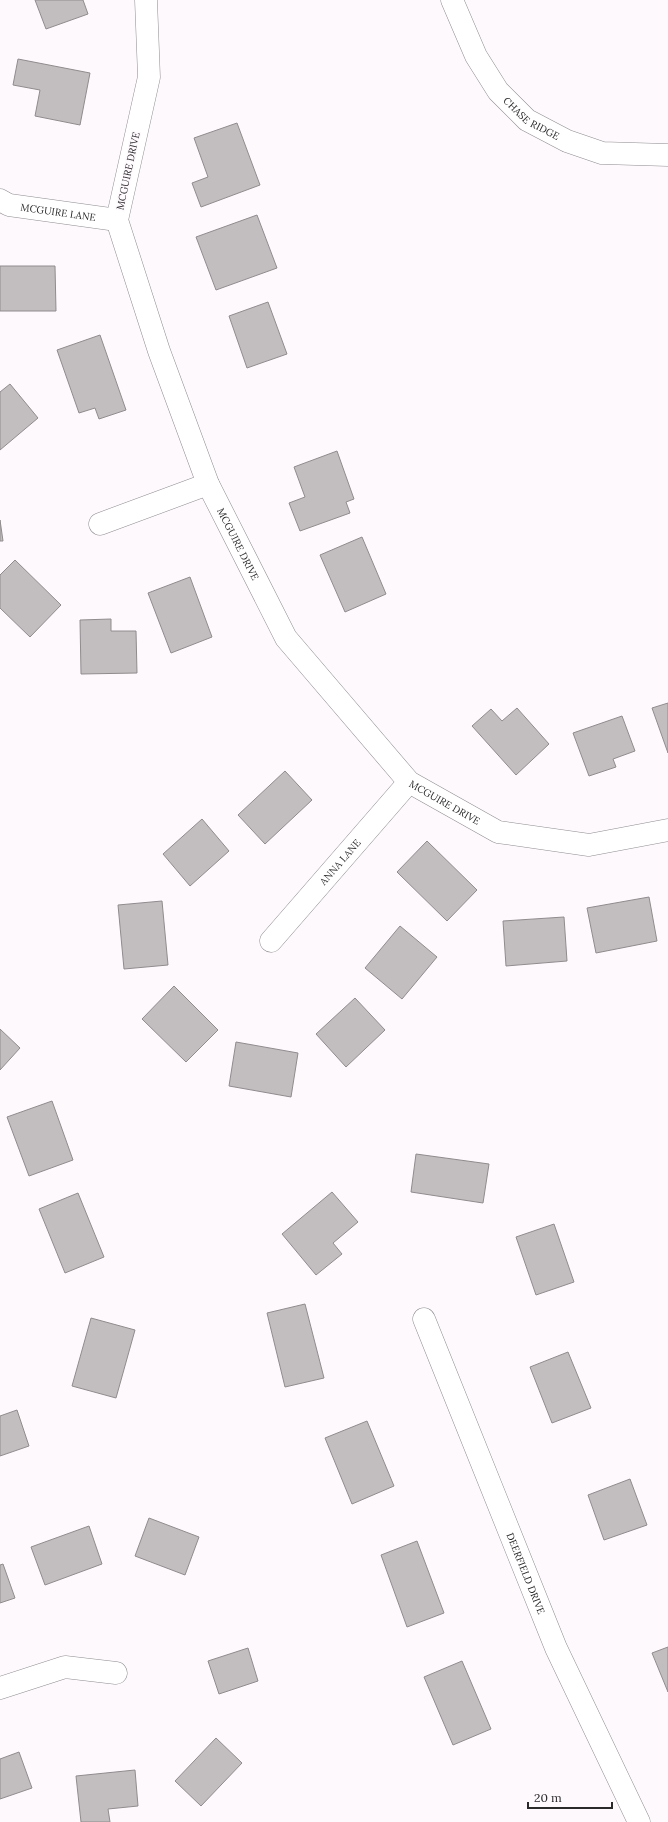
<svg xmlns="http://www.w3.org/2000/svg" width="668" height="1822" font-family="Lora,serif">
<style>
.building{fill:#c2bdbf;stroke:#908c8e}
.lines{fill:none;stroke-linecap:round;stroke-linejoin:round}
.minor-casing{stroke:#908d90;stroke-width:23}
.minor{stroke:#fff;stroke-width:22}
.labels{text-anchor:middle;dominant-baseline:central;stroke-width:3;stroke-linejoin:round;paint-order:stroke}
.street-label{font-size:10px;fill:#2b2a2b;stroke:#fdf9fd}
</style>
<rect width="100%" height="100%" fill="#fdf9fd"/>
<!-- building -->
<g class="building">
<polygon points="35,0 83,0 88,14 46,29"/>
<polygon points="18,59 90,73 80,125 35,116 40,90 13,85"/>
<polygon points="237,123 260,185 201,207 192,183 208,177 194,138"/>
<polygon points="257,215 277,268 216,290 196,237"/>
<polygon points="0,266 55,266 56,311 0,311"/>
<polygon points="268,302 287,354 247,368 229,316"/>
<polygon points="100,335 126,410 99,419 95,408 79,413 57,350"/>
<polygon points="10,384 38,418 0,450 0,392"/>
<polygon points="337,451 354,499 346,502 350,513 300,531 289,503 305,497 294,467"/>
<polygon points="0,520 3,541 0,541"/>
<polygon points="362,537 386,594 345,612 320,555"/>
<polygon points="15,560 61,605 30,637 0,608 0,575"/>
<polygon points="190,577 212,637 171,653 148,593"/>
<polygon points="111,619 111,631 136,631 137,673 81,674 80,620"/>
<polygon points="668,703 668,753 652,708"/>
<polygon points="517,708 549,744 516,775 472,726 491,709 502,721"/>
<polygon points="622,716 635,751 613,759 616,767 589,776 573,733"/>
<polygon points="285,771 312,800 265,844 238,815"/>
<polygon points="202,819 229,851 190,886 163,854"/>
<polygon points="427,841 477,890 447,921 397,872"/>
<polygon points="649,897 657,941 596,953 587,908"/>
<polygon points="162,901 168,965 124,969 118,905"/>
<polygon points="564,917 567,961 506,966 503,921"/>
<polygon points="400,926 437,957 402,999 365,968"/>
<polygon points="174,986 218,1030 186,1062 142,1019"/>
<polygon points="355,998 385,1030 346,1067 316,1034"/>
<polygon points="0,1029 20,1048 0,1070"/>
<polygon points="236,1042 298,1053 291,1097 229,1086"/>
<polygon points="52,1101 73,1160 29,1176 7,1117"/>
<polygon points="416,1154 489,1164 483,1203 411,1192"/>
<polygon points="332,1192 358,1222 333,1243 342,1254 316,1275 282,1234"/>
<polygon points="78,1193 104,1257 65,1273 39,1209"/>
<polygon points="554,1224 574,1282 536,1295 516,1237"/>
<polygon points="305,1304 324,1378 285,1387 267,1313"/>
<polygon points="91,1318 135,1330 116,1398 72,1386"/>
<polygon points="568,1352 591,1408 552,1423 530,1367"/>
<polygon points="17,1410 29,1446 0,1456 0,1416"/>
<polygon points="367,1421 394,1486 352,1504 325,1438"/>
<polygon points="630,1479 647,1525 604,1540 588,1495"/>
<polygon points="149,1518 199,1537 185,1575 135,1556"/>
<polygon points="89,1526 102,1564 45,1585 31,1547"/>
<polygon points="417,1541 444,1613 407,1627 381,1555"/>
<polygon points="3,1564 15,1598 0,1603 0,1565"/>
<polygon points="668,1647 668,1692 652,1653"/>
<polygon points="248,1648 258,1681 219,1694 208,1661"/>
<polygon points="462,1661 491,1729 453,1745 424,1677"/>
<polygon points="216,1738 242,1763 201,1806 175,1781"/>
<polygon points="19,1752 32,1788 0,1799 0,1759"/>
<polygon points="135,1770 138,1806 108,1809 110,1822 81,1822 76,1776"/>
</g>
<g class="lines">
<!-- minor casing -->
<g class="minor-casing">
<g id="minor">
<path id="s1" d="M146,0L149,77L117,220L159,351L208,484L286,638L409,782L498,832L589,845L668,830"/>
<path id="s2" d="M452,0L476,56L498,91L527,120L567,141L602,153L668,155"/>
<path id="s3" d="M0,200L9,205L117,220"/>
<polyline points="100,524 208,484"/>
<path id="s4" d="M271,941L409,782"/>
<path id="s5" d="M424,1319L556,1648L639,1822"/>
<polyline points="0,1688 65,1667 116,1673"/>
</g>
</g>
<!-- minor -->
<use href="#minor" class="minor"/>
</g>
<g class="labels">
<!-- street labels -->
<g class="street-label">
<text stroke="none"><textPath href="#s2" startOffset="146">CHASE RIDGE</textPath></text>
<text transform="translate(128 171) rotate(-78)">MCGUIRE DRIVE</text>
<text stroke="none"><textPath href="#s3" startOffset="60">MCGUIRE LANE</textPath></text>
<text stroke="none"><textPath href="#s1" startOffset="570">MCGUIRE DRIVE</textPath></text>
<text stroke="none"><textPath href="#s1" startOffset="906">MCGUIRE DRIVE</textPath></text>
<text stroke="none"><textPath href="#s4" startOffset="105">ANNA LANE</textPath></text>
<text stroke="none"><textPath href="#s5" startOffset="274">DEERFIELD DRIVE</textPath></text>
</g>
</g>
<!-- scale -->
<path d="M528 1802v6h84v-6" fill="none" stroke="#2b2a2b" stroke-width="2"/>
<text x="534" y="1802" font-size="12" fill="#2b2a2b" stroke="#fdf9fd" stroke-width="3" paint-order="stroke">20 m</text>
</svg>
